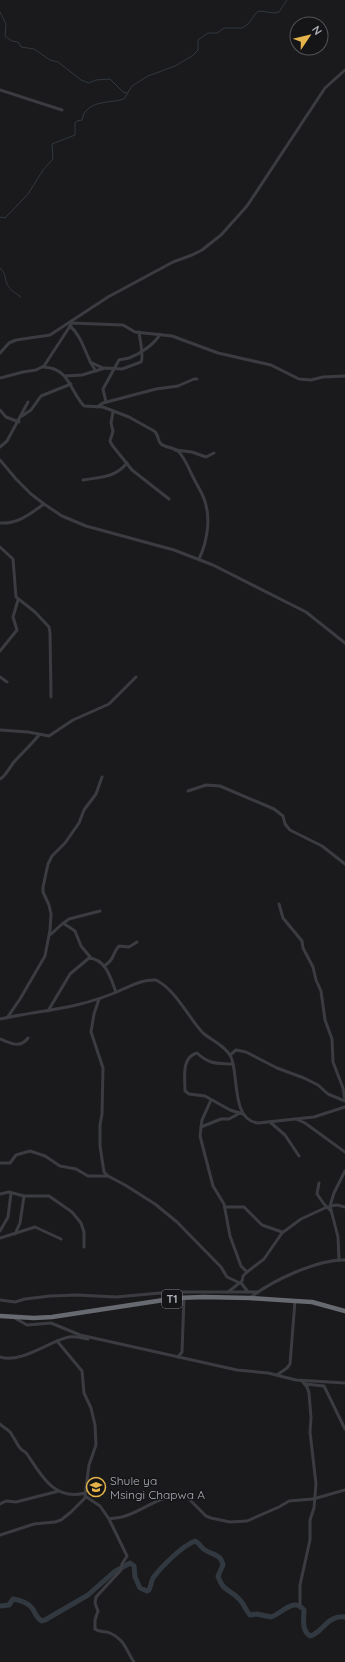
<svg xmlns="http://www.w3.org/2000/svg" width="345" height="1662" font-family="Quicksand,sans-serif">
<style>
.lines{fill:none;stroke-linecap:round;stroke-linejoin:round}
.stream{stroke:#31383f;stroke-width:1}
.river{stroke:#31383f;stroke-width:5}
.minor{stroke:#3b3c41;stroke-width:3}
.highway{stroke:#686a71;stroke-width:4.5}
.labels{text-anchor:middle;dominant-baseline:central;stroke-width:3;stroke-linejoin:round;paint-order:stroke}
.shield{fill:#151517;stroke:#808289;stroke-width:1}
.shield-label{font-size:11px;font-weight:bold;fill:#aeb1ba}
.poi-label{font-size:12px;fill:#aeb1ba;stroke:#151517;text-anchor:start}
</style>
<rect width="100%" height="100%" fill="#1a1a1c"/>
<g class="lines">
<!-- stream -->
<g class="stream">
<polyline points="0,12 6,24 5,36 12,41 18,42 21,47 34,49 50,60 58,62 81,80 89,83 96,80 110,79 123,92 127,93"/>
<path d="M0,217L5,218L28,194L43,170L53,159L52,144L75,135V123L77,121L82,120C83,118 83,114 85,112C94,100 112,103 124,99L132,86L148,76L175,66L192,56L198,50V40L208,33H217L224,28H242L248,24L256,13L259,11L275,13L279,12L287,0"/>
<path d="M0,268C7,275 4,277 7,284C10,291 16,293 21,297"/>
</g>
<!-- river -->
<path class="river" d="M0,1606L9,1605L13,1599C19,1600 28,1603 32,1608C36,1613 35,1617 42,1621L45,1620L88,1595L114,1572L130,1563L134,1566L135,1577L140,1588L147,1591L149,1590C151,1586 151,1582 153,1578C161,1567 182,1546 195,1541C200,1543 201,1548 205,1550C213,1555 221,1554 223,1565L218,1576C223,1592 230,1589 239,1599C244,1603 245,1610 250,1615L257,1614L271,1617C283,1613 293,1597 304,1610C304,1618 301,1630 310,1636C323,1633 326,1615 345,1617"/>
<!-- minor -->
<g class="minor">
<polyline points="0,90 62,110"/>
<polyline points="71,323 123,325 135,332 172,336 218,353 271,365 299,379 311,380 323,377 345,376"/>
<path d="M70,326C84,338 85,357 96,371"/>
<polyline points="0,353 9,343 16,340 50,335 108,297 173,262 192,255 202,250 221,235 247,206 325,88 345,70"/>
<polyline points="90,362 103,368"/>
<path d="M43,367C70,368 69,390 84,406L103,407L129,417L154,431C159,434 157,440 161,444C166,448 173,447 178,451C185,458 189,469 193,477C196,483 199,488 202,494C212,514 208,540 199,559"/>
<path d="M65,376L82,375L105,368L122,369L141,362C144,357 140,340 139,332"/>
<polyline points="0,378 23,372 36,370 44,366 72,323"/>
<path d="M106,402L103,389L119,360C122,359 126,359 129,358C140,354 155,344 160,334"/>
<polyline points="97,407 103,403 156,389 178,386 194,379 197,379"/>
<polyline points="0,410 6,417 19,422"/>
<polyline points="113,412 111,423 113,431 110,441 112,445 132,470 169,499"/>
<polyline points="22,416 31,410 41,396 71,384"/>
<polyline points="0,447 7,441 28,402"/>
<polyline points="175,450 192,452 206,457 214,453"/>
<polyline points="0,460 16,479 31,494 44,504 62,516 86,526 174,550 213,565 306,612 345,643"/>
<path d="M83,480C100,477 115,478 127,463"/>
<path d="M0,523C18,524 30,514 44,504"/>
<polyline points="0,547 13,559 16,597 35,612 49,627 50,633 51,697"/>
<polyline points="0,651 17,630 13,617 18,600"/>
<polyline points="0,677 7,682"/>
<polyline points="0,730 28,732 49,736 73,720 109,704 136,677"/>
<path d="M0,779C6,776 9,768 14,762C22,753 31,745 39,735"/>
<polyline points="188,791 206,785 220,786 274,809 283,816 285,824 290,830 322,846 345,864"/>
<polyline points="279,904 283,918 302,941 303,948 313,967 316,980 321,991 325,1020 332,1039 333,1062 343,1088 345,1100"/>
<polyline points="63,923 75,931 81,946 91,958"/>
<polyline points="50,935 61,925 69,919 100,911"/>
<path d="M104,966C116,958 111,955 119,946L129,947L137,942"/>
<polyline points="99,999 94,1014 91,1032 103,1068 102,1114 100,1125 100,1146 104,1172 108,1176 125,1185 155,1204 177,1222 221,1267 227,1277 242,1284 248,1292"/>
<path d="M48,1011L70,974L89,958C106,959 111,979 116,992"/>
<polyline points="7,1018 20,999 45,956 50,930 51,914 49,905 43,892 43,887 48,864 52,856 65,843 79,823 84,810 96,794 102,777"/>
<path d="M0,1019C42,1010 78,1009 119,991C131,986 143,979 156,980C177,991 187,1016 203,1033C211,1040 226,1046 231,1057C239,1075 231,1120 258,1123L314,1117L345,1107"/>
<path d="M0,1039C11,1043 20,1049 28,1038"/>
<polyline points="230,1055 236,1050 246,1052 277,1068 304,1078 318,1085 328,1094 345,1101"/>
<path d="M233,1064C217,1063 210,1065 197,1053C181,1057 185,1078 185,1091L189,1094L205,1096L230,1110L243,1114"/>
<polyline points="211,1100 202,1120 200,1136 213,1186 224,1204 230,1236 241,1266 247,1272"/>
<polyline points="296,1119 305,1123 345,1152"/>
<polyline points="270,1122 285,1135 299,1156"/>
<polyline points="201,1127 221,1119 229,1119 240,1113"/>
<polyline points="0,1163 10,1163 16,1155 30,1151 45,1156 60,1166 76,1169 88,1176 108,1176"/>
<polyline points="319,1183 317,1194 324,1204 331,1211"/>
<polyline points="0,1194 9,1192 24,1196"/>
<polyline points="330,1206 337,1205 345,1207"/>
<polyline points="225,1207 244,1207 262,1225 282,1232"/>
<polyline points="0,1231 8,1217 11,1193"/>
<polyline points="15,1234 20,1223 24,1196 49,1196 72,1212 81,1223 84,1232 84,1247"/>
<polyline points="0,1238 35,1227 61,1239"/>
<polyline points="339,1260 338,1237 330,1206 334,1193 345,1171"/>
<polyline points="228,1292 242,1281 243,1276 247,1272 264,1259 282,1233 301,1219 327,1207"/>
<path d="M250,1298C271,1281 318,1259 345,1260"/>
<polyline points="0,1300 15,1302 25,1299 50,1296 77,1295 116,1297 171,1292 257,1292"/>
<polyline points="13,1317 27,1325 51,1323 80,1335 237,1370 268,1373 296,1380 345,1383"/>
<path d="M57,1341L82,1371L84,1393L91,1408L95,1425L96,1445L89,1465L85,1496L100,1506L109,1519L127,1556L122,1564L121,1570L96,1597L95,1603L98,1611L95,1620V1629C100,1633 104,1630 110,1633C126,1641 125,1649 134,1662"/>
<path d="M0,1357C21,1364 49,1341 69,1337C75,1336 82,1338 88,1339"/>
<polyline points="178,1357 182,1352 184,1298"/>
<polyline points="277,1375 287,1368 290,1364 295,1301"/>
<polyline points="305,1384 324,1386 345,1429"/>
<path d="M0,1424C3,1427 7,1429 10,1432C14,1437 16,1443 20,1448C22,1451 25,1451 27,1454C41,1475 54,1501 85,1493"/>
<polyline points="0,1504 6,1501 16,1502 59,1491"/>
<path d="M109,1519C115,1518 121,1518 128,1515C147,1508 165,1492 187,1497L206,1516L211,1518L230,1522L247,1521L279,1507L289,1501L313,1499L345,1490"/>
<polyline points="0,1535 34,1524 55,1522 61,1520 71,1512 86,1497"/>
<polyline points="300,1605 300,1585 310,1540 310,1520 314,1508 316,1484 310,1432 311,1418 309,1393 307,1387 302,1381"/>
</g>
<!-- highway -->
<polyline class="highway" points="0,1316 34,1318 52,1317 177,1298 204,1297 250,1298 295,1301 312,1302 345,1311"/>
</g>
<!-- icons -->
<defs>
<g id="school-ring" transform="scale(1)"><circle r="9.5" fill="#151517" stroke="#e4b44a" stroke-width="1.5"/><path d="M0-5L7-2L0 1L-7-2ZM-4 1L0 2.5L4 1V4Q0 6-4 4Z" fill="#e4b44a"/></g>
</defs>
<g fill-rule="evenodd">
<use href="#school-ring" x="96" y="1487"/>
</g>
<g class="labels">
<!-- shield labels -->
<rect class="shield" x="162" y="1290" width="20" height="18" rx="3"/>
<g class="shield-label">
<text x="172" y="1299">T1</text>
</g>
<!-- poi labels -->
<g class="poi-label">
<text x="110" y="1480">Shule ya<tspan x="110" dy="14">Msingi Chapwa A</tspan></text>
</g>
</g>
<!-- north arrow -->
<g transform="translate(309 36) rotate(55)"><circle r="19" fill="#151517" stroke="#525358"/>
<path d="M0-3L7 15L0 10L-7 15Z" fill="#e4b44a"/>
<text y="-6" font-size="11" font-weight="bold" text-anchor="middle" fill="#aeb1ba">N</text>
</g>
</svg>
